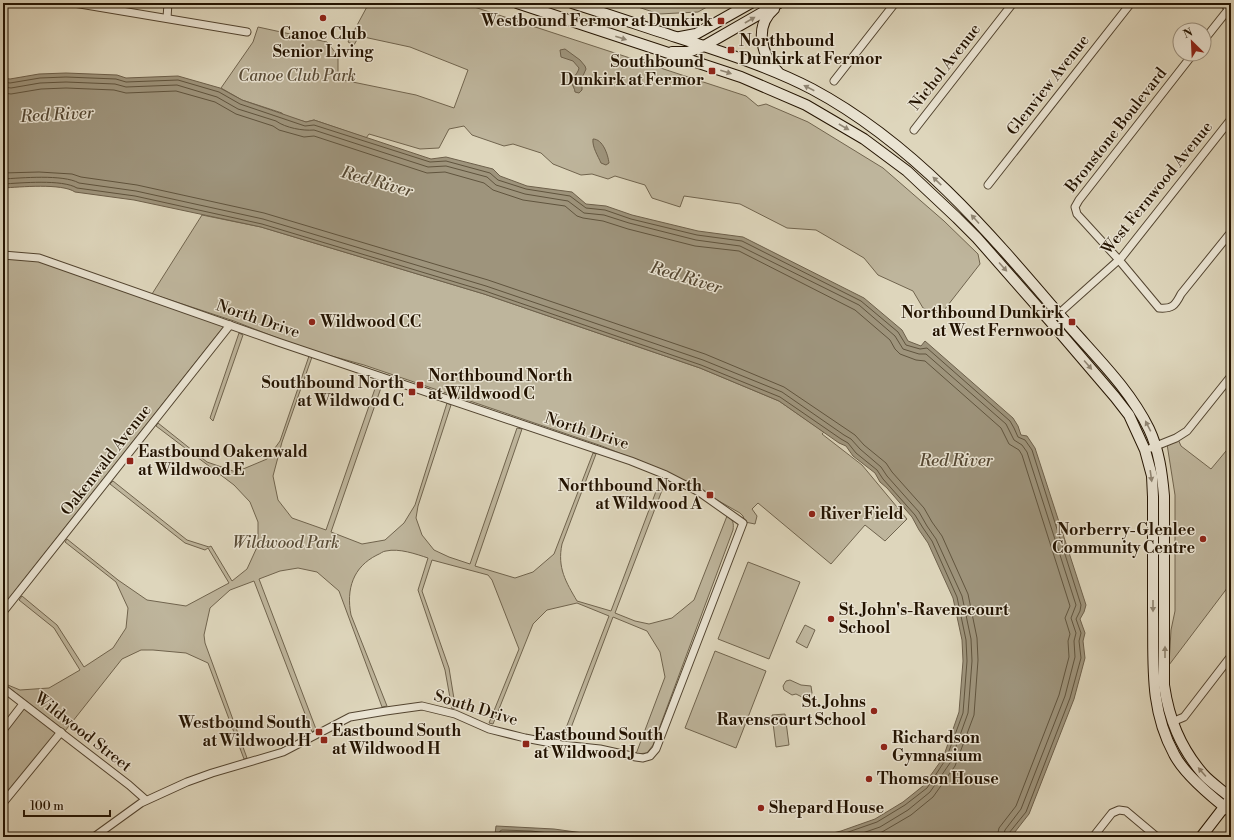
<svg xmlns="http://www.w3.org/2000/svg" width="1234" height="840" font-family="'Libre Bodoni',serif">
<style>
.green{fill:#beb59c;stroke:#70644e}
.water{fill:#9e947c;stroke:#6d604b}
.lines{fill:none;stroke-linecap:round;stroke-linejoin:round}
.shore{stroke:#60543e;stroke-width:1}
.street-casing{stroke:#524430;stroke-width:9}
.secondary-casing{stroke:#231301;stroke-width:12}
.street{stroke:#eae4d3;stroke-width:7}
.secondary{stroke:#eae4d3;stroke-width:10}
.oneway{fill:#908674}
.poi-dot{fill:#8f2418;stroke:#eae4d3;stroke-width:1.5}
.labels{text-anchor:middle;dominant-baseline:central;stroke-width:3;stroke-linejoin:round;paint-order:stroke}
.poi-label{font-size:16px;font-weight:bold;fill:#231301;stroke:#eae4d3;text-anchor:start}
.street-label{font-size:16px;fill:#231301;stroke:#eae4d3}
.park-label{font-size:16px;font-style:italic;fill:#594c37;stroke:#eae4d3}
.water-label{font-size:17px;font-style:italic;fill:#544732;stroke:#eae4d3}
</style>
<rect width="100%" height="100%" fill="#ded6bc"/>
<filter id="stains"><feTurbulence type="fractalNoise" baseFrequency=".005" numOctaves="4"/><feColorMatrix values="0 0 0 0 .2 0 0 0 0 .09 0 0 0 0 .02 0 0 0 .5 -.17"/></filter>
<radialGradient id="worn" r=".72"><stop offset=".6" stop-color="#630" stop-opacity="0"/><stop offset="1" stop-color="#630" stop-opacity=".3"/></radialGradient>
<!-- green -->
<g class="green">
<polygon points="369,3 462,3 746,96 758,106 766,104 808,122 883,168 944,221 978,254 980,264 941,314 923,308 913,291 878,275 864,258 816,230 787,228 740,204 684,196 680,207 652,198 645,185 615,176 608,179 592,174 581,175 553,164 541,153 513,144 504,146 472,135 464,126 449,129 439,148 420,149 369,134 366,138 314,120 306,122 284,116 282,113 242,100 221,88 253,42 258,27 327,42 338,56 338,79 416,95 454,108 468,70 410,47 359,36 354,45 348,42"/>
<polygon points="626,3 714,3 698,12 659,14"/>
<polygon points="202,215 261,227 484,294 700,368 779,401 824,432 822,434 862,465 907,519 885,541 865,525 831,564 758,503 752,509 757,516 755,524 745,522 743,516 740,513 671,474 602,446 364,365 303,348 234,321 152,294"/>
<polygon points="3,255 39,258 224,326 3,606"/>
<polygon points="239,333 243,335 213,421 210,418"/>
<path d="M309,356L312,357L282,442L273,476L278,500L292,518L326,530L378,380L383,382L331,532L362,544L385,540L404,523L415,505L447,403L451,405L418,506L416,518L422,535L434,550L449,557L470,564L517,428L522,429L475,566L515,578L533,572L554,554L593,453L596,454L562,544C557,568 566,582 577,601L611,611L661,478L666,480L615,613L635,621L649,624L672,618L694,600L727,516C733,519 734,523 733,530L653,745L647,753L636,754L665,677L660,652L647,631L613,617L566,741H561L609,616L577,603L547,610L533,624L493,724L489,723L519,649L492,580L488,575L432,560L422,591L449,668L455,705L454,709H452L445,670L418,590L428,558C416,554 399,548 386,551C383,551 380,554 377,555C353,567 346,589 351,615L387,706L382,707L339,591L317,572L298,568L280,571L259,579L316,729L312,732L254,581L230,590L210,608L204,635L205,643L247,758L244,759L208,663L186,653L153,650H141L122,659L65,731L3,683L20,690L49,688L80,670L54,628L19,600L22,596L57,625L84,667L113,648L126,628L128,608L116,582L65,542L67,539L118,580L147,600L186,606L229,583L208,548L205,550L185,543L110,484L113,481L187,540L209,547L211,546L232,581L247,569L258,545V522L250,502L234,485L156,426L158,423L207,462L236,472L267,459L280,441Z"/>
<polygon points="1178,439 1181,446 1211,469 1231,445 1231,583 1169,665 1171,630 1175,611 1175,495 1167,444"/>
<polygon points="748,562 800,582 769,659 718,639"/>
<polygon points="805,625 815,630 807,648 796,642"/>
<polygon points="715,651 766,671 736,748 685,728"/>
<polygon points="790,680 801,685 811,686 812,693 810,697 802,697 796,694 792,695 784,690 783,686 786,681"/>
<polygon points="23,704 61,732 3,803 3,730"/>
<polygon points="785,714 789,745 776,747 772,715"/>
</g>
<!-- water -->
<g class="water">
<path d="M565,49L580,60L585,66L586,69L582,78V90L579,93L575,92C575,89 572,85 572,83C572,77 578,74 579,68L573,61L561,57L560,50Z"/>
<path d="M66,73L117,75L126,78L178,76L220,88L242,100L306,122L314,120L431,159L446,157L493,169L500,176L527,186L572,192L586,204L606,206L632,215L698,231L743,237L864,298L902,330L908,341L921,346L925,341L1013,418L1018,426L1021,435L1027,436L1035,448L1086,605L1084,612L1080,619L1085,633L1083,641L1085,658L1074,699L1029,814L1011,837H817L841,831L875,819L903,802L923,786L943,758L959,712L963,661L962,640L953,598L928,543L919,530L912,517L887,488L880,482L875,473L853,456L846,446L839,443L779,401L700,368L484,294L261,227L134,200L75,192C62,183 20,187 3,188V78L10,79L39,74Z"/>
<path d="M593,139C603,139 608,155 609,163L606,165L601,163C598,156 592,147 593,139Z"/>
<polygon points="496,826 554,829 612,837 377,837 405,834 495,834"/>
</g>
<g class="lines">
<!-- shore -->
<g class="shore">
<polyline points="3,82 10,83 40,78 66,77 116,79 126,82 178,80 219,92 240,104 305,126 314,125 430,162 446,161 490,173 498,180 526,189 570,196 586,208 605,210 631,219 697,235 742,241 861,301 898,332 906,345 920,349 927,348 1010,421 1014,428 1018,437 1025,440 1032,450 1081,605 1080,611 1076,619 1081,633 1079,641 1081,658 1070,698 1026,812 1009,833 1008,837"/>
<path d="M3,87L11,88L40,83L66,82L115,84L126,87L177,85L217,97L238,109L276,121C286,128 303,131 314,130L428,167L446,166L487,177L496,185L525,194L568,201L584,213L604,215L629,223L696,240L740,246L859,305L895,336L903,349L919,354H926L1006,424L1014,440L1022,445L1027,452L1076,605L1071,618L1076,633L1074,641L1075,657L1065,696L1021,809L1005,830L1003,837"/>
<polyline points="3,93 11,94 41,89 66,88 114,90 126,93 176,91 215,102 236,114 273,126 279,130 304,137 314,136 427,173 445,172 484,183 493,190 523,200 565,206 577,216 583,218 603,221 628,229 695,246 739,251 855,310 890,340 895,349 900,354 916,360 925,361 1001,428 1009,444 1019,450 1022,455 1070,606 1065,618 1070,634 1068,641 1069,657 1059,695 1016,806 999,828 997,837"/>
<polyline points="3,173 39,172 72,174 81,177 137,185 264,213 488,280 705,354 784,387 855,435 864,445 886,463 892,472 924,508 932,522 942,536 968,594 977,638 978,660 974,715 955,766 933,797 911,815 882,832 869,837"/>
<path d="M3,179C21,178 63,174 79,183L136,191L263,219L486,286L703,360L782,392L844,435L851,439L860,449L881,467L887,476L919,512L927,526L936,539L962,596L971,639L972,661L968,713L950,763L930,792L908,810L880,827L851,837"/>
<path d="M3,184C21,183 62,179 77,188L135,196L262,224L485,291L701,365L780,397L841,439L848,443L856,453L877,470L883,479L915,515L923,528L932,541L957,597L966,640L967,661L963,713L946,759L927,788L905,805L877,822L834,837"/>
<polyline points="498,837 500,831 502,830 531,831 585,837"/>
</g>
<!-- street casing -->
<g class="street-casing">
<g id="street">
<polyline points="74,3 247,32"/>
<polyline points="167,18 168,3"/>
<polyline points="1204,40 1231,6"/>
<path d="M1193,54L1079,200L1075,207L1077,214L1119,260L1159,308C1172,309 1175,306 1181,294L1231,232"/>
<polyline points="834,81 895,3"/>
<polyline points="914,130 1013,3"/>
<polyline points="988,185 1131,3"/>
<polyline points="3,255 39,258 278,342 631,461 666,475 699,492 743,523 656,749 650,756 643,758 636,757 600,749 562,745 525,738 489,729 455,714 422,706 386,711 350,717 283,752 212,773 187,782 141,803 94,837"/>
<polyline points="1055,317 1122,257 1231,119"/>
<polyline points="1151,448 1176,438 1187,431 1231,376"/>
<polyline points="3,612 230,325"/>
<polyline points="3,688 129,785 146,800"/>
<polyline points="1172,722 1184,717 1231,656"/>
<polyline points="3,730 23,704"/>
<polyline points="3,803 61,732"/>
<polyline points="1093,837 1112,813 1119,810 1126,811 1157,837"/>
</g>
</g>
<!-- secondary casing -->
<g class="secondary-casing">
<g id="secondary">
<path d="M517,3L741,77L806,105L864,139L907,171L957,218L977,238L1050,321L1115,397L1129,415L1145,450L1152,476L1153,497C1153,535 1153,574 1153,612C1154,663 1149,708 1174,754C1184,774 1213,798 1231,812"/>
<path d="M572,3C607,14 642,26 676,37C722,52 770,67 812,89C917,145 994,238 1070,327C1098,359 1130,390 1149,429C1159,450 1162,473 1164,496V685C1169,719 1180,747 1203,774C1211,783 1222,790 1231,798"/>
<polyline points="1227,3 1231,15"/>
<path d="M774,9C754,26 761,55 778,72"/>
<polyline points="680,37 696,34 751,3"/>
<polyline points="672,52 688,52 704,46 779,3"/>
<polyline points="1201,837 1228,802"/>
</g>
</g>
<!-- street -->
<use href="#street" class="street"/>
<!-- secondary -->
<use href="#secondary" class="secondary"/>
</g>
<!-- one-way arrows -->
<defs><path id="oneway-solid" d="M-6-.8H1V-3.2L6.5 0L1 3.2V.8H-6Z"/></defs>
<g class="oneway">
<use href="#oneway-solid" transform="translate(750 20) rotate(-30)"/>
<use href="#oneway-solid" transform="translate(621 38) rotate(18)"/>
<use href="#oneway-solid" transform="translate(726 72) rotate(18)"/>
<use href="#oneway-solid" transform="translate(809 88) rotate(-153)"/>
<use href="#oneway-solid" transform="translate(844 127) rotate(30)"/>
<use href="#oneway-solid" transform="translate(937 181) rotate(-136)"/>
<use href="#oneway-solid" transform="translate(975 219) rotate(-132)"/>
<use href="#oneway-solid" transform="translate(1003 267) rotate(48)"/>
<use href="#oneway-solid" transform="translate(1088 365) rotate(49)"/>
<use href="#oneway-solid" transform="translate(1148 426) rotate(-117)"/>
<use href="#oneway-solid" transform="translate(1151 476) rotate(82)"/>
<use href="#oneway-solid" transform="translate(1153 606) rotate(90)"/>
<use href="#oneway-solid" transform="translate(1165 652) rotate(-90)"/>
<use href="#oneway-solid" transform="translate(1202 772) rotate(-131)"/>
</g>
<!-- markers -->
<g class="poi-dot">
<circle cx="323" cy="18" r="4"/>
<rect x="717" y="17" width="8" height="8" rx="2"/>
<rect x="727" y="46" width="8" height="8" rx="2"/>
<rect x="708" y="67" width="8" height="8" rx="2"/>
<circle cx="312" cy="322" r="4"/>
<rect x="1068" y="318" width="8" height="8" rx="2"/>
<rect x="416" y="381" width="8" height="8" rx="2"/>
<rect x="408" y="388" width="8" height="8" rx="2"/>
<rect x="126" y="457" width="8" height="8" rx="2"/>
<rect x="706" y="491" width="8" height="8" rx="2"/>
<circle cx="812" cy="514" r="4"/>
<circle cx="1203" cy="539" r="4"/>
<circle cx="831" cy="619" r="4"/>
<circle cx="874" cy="711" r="4"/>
<rect x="315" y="728" width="8" height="8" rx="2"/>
<rect x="320" y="736" width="8" height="8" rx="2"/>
<rect x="522" y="740" width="8" height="8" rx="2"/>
<circle cx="884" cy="747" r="4"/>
<circle cx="869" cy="779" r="4"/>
<circle cx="761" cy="808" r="4"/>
</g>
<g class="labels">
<!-- poi labels -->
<g class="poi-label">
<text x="713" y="21" text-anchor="end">Westbound Fermor at Dunkirk</text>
<text x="323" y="34" text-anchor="middle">Canoe Club<tspan x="323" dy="18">Senior Living</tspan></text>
<text x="739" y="41">Northbound<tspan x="739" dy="18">Dunkirk at Fermor</tspan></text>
<text x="704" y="62" text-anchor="end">Southbound<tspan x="704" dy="18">Dunkirk at Fermor</tspan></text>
<text x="1064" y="313" text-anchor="end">Northbound Dunkirk<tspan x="1064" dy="18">at West Fernwood</tspan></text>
<text x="320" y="322">Wildwood CC</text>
<text x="428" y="376">Northbound North<tspan x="428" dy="18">at Wildwood C</tspan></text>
<text x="404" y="383" text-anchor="end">Southbound North<tspan x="404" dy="18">at Wildwood C</tspan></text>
<text x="138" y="452">Eastbound Oakenwald<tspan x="138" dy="18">at Wildwood E</tspan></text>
<text x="702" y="486" text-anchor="end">Northbound North<tspan x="702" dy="18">at Wildwood A</tspan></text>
<text x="820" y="514">River Field</text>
<text x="1195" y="530" text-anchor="end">Norberry-Glenlee<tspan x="1195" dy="18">Community Centre</tspan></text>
<text x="839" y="610">St. John's-Ravenscourt<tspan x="839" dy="18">School</tspan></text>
<text x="866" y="702" text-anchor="end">St. Johns<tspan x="866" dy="18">Ravenscourt School</tspan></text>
<text x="311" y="723" text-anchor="end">Westbound South<tspan x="311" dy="18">at Wildwood H</tspan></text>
<text x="332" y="731">Eastbound South<tspan x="332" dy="18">at Wildwood H</tspan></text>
<text x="534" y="735">Eastbound South<tspan x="534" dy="18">at Wildwood J</tspan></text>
<text x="892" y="738">Richardson<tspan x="892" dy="18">Gymnasium</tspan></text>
<text x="877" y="779">Thomson House</text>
<text x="769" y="808">Shepard House</text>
</g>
<!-- street labels -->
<g class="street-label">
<text transform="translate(945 67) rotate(-52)">Nichol Avenue</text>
<text transform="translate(1048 85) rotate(-52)">Glenview Avenue</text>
<text transform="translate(1116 130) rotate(-52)">Bronstone Boulevard</text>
<text transform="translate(1157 188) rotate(-51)">West Fernwood Avenue</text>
<text transform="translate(258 319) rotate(19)">North Drive</text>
<text transform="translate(587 431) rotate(18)">North Drive</text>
<text transform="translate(106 460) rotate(-52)">Oakenwald Avenue</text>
<text transform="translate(476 708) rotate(17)">South Drive</text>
<text transform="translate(83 732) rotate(38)">Wildwood Street</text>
</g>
<!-- park labels -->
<g class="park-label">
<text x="297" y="76">Canoe Club Park</text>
<text x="286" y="543">Wildwood Park</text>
</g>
<!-- water labels -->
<g class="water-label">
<text transform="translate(57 115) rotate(-3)">Red River</text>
<text transform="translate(377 182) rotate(16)">Red River</text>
<text transform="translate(686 278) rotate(17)">Red River</text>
<text x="956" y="461">Red River</text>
</g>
</g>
<!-- margin -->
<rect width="1234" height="840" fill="none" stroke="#ded6bc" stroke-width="16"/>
<rect x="4" y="4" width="1226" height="832" fill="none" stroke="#231301" stroke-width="2"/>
<rect x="8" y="8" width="1218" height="824" fill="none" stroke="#231301"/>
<!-- north arrow -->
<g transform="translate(1192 42) rotate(336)"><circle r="19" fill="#eae4d3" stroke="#9a907f"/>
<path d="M0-3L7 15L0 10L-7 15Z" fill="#8f2418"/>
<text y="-6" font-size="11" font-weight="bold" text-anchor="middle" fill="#231301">N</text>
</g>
<!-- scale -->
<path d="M24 810v6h86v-6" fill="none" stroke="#231301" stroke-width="2"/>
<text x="30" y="810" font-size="12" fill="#231301" stroke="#eae4d3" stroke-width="3" paint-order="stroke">100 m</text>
<rect width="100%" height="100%" filter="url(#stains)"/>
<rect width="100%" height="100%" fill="url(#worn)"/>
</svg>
